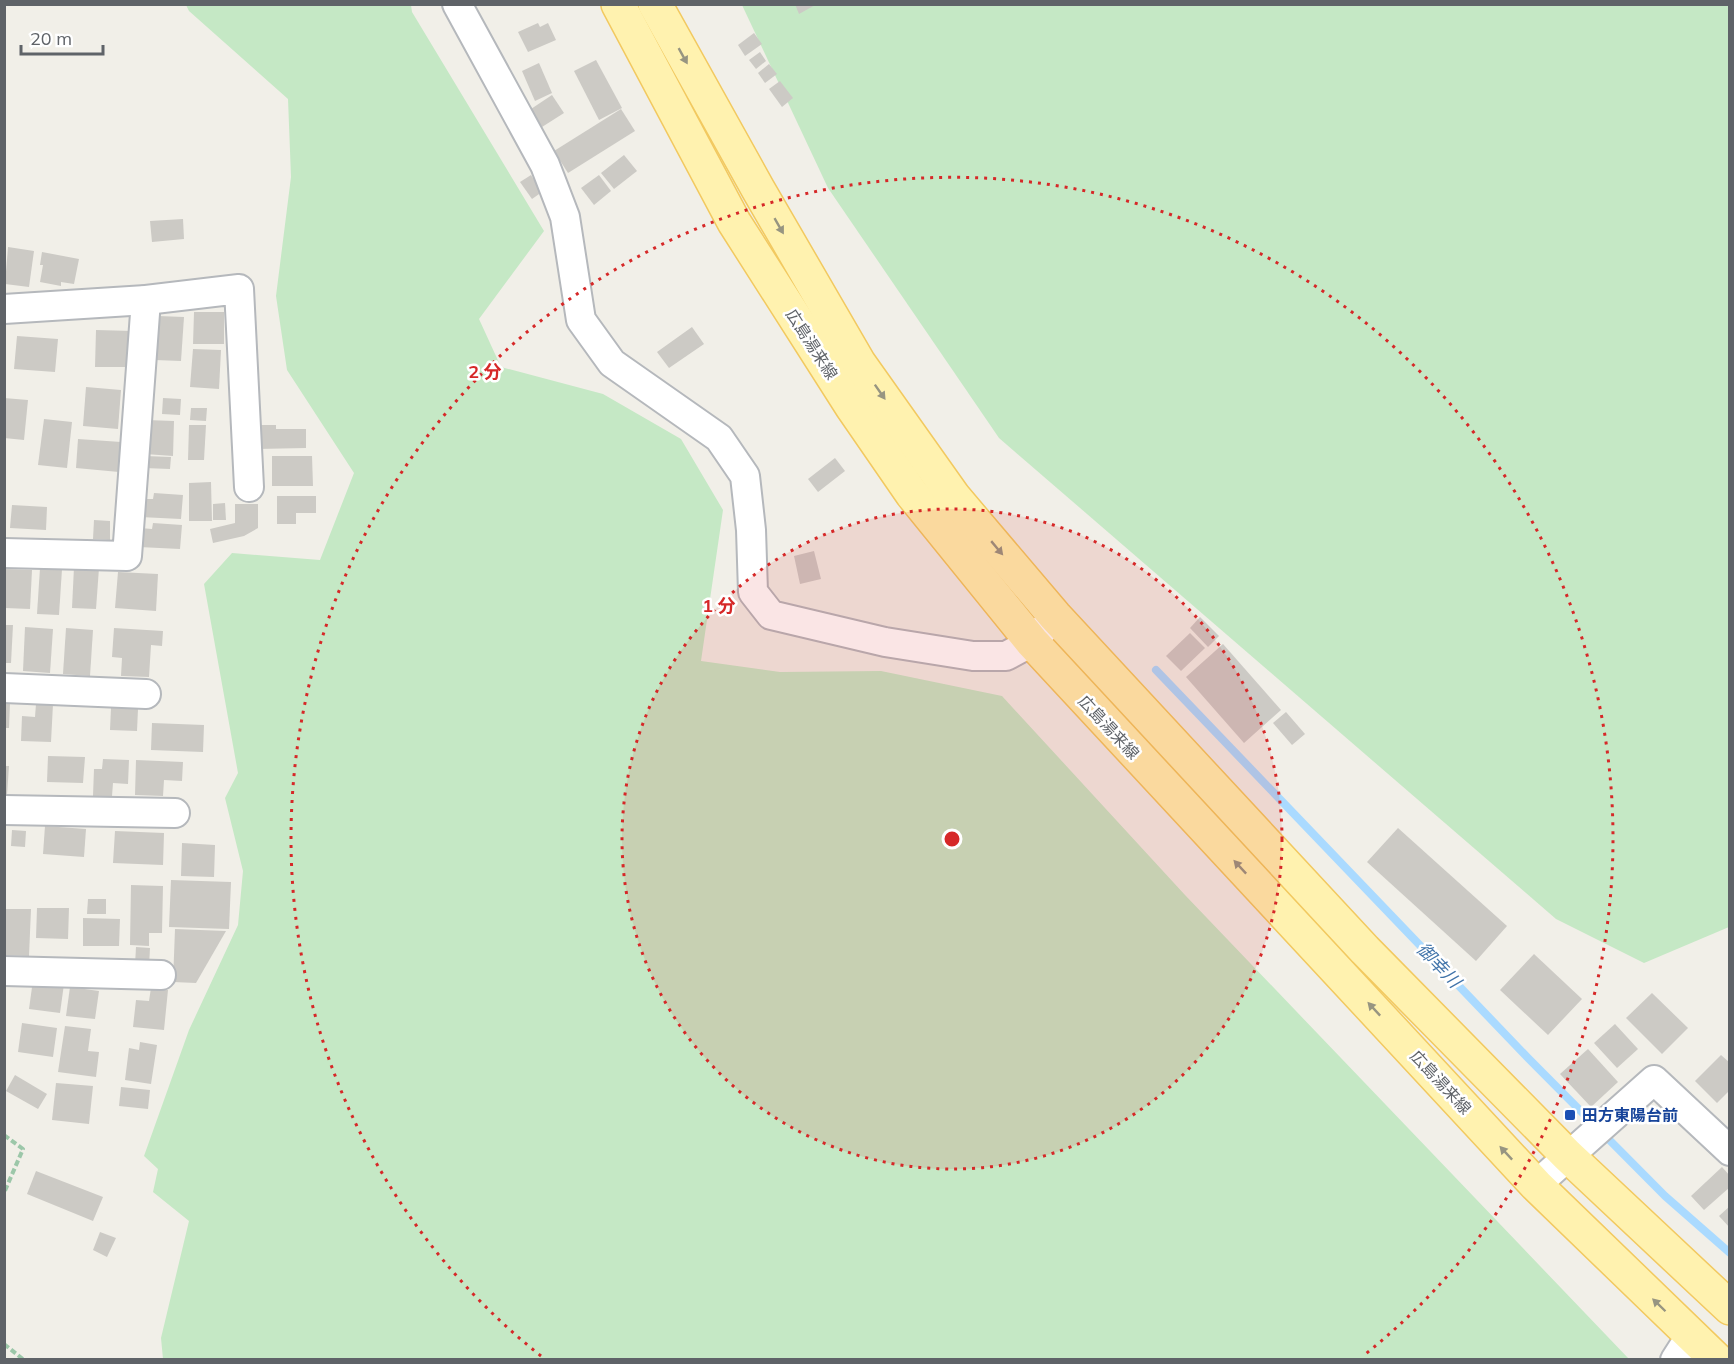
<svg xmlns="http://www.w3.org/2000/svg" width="1734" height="1364" font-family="Mulish,'Noto Sans JP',sans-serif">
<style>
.green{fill:#c5e8c5}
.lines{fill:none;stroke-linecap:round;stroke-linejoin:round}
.stream{stroke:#aadaff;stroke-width:8}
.building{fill:#cccac5}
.minor-casing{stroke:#b5b8bc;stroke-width:32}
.primary-casing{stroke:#f2c960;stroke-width:36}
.path{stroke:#9cc7a9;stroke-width:4;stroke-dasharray:6 3;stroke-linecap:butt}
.minor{stroke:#fff;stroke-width:28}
.primary{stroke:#fff2af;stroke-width:33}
.oneway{fill:#979581}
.ring{fill:none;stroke:#d62828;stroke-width:3;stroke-dasharray:3 6}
.transit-dot{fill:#1a4fb4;stroke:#fff;stroke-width:2}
.labels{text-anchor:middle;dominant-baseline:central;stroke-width:5;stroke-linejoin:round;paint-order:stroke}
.street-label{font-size:16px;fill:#5f6368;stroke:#fff}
.transit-label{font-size:16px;font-weight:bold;fill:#164399;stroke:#fff;text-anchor:start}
.water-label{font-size:18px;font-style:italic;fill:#4174aa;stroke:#fff}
.centre{fill:#d62828;stroke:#fff;stroke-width:3}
.ring-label{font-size:18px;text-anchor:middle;font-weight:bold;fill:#d62828;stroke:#fff;stroke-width:5;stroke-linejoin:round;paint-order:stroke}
</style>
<rect width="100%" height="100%" fill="#f1efe8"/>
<!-- green -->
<g class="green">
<polygon points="186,5 411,5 412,12 544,231 479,319 501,367 603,394 681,439 723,510 701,661 780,672 881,671 1002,696 1185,895 1629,1359 163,1359 161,1338 189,1221 153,1192 158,1169 144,1156 189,1030 238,925 243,871 225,798 238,773 204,584 232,553 320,560 354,473 287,370 276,296 291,177 288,99 189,11"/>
<polygon points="742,5 1729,5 1729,927 1644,963 1556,919 999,438 828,188"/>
</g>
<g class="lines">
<!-- stream -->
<polyline class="stream" points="1156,670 1528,1058 1665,1196 1730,1253"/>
</g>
<!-- building -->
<g class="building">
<polygon points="795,4 817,4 799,14"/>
<polygon points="538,23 540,27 548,23 556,40 528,52 518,32"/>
<polygon points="754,33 762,44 745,56 738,45"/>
<polygon points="760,52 766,61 756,69 749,60"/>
<polygon points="596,60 622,108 599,120 574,71"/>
<polygon points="539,63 552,93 535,101 522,71"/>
<polygon points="769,64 777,74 765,83 758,73"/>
<polygon points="780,81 793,98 782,107 769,89"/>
<polygon points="552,95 564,113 542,127 531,109"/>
<polygon points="621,109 635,131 568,173 554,151"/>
<polygon points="624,155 637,171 614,189 601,173"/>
<polygon points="531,175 542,192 532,199 520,182"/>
<polygon points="599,175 611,191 594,205 581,188"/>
<polygon points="183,219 184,239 152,242 150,221"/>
<polygon points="8,247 34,251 29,287 5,284"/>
<polygon points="42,252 79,259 74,284 61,282 61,286 40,282 43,265 40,265"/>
<polygon points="194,312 224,312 224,344 193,344"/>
<polygon points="158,316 184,317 181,361 155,360"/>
<polygon points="692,327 704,344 669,368 657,352"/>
<polygon points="96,330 133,331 132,367 95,367"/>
<polygon points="17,336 58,339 55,372 14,369"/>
<polygon points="193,349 221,350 219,389 190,387"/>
<polygon points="86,387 121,390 118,429 83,426"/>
<polygon points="4,398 28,400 24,440 4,438"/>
<polygon points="163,398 181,399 180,415 162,414"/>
<polygon points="191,408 207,408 206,421 190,420"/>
<polygon points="44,419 72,422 67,468 38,465"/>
<polygon points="146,420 174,421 173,456 145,454"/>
<polygon points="189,425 206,425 204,460 188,460"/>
<polygon points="256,425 276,425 276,429 306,429 306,448 257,449"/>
<polygon points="78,439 121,442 119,472 76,468"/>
<polygon points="145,456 171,457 170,469 144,468"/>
<polygon points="272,456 312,456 313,486 272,486"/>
<polygon points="835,458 845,471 818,492 808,479"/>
<polygon points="211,482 212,521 189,521 189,483"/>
<polygon points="154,493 183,495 181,519 140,517 141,499 153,499"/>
<polygon points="277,496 316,496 316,513 296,513 296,524 277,524"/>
<polygon points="225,503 226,520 213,520 213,504"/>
<polygon points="235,504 258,504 258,528 244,536 213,543 210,529 235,523"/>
<polygon points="12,505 47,507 46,530 10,528"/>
<polygon points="94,520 110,521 110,540 93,539"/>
<polygon points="153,523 182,525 180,549 139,547 140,528 152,529"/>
<polygon points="814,551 821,579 800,584 794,556"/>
<polygon points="74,567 99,568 96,609 72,608"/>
<polygon points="40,568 62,569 59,615 37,614"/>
<polygon points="5,569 32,570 30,609 5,608"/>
<polygon points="118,572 158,574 156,611 115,608"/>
<polygon points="1200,617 1219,636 1208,647 1190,628"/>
<polygon points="4,625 13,625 11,663 4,663"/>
<polygon points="25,627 53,629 50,673 23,671"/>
<polygon points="66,628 93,630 90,676 63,674"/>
<polygon points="114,628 163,631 162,646 151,645 149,677 121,676 122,658 112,657"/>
<polygon points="1190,633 1205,648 1181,671 1166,656"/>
<polygon points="1223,644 1281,710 1244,743 1186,677"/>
<polygon points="4,703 10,703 9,728 4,728"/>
<polygon points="36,704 53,704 51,742 21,741 22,716 35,717"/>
<polygon points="111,708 138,709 137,731 110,730"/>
<polygon points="1286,712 1305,734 1292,745 1273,723"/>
<polygon points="152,723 204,725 203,752 151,750"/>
<polygon points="48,756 85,757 83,783 47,782"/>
<polygon points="103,759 129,760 128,784 113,783 112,796 93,796 94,769 102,769"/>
<polygon points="136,760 183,762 182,781 164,780 163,796 135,795"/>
<polygon points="4,766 9,766 7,795 4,794"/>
<polygon points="45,826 86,829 84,857 43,854"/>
<polygon points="1398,828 1507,926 1476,961 1367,862"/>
<polygon points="12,830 26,831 25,847 11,846"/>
<polygon points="115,831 164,833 163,865 113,863"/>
<polygon points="182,843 215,845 214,877 181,876"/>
<polygon points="171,880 231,882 229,929 169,927"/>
<polygon points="131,885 163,886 162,933 149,933 149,946 130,945"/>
<polygon points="88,899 106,899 106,914 87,914"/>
<polygon points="37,908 69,908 68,939 36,938"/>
<polygon points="4,909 31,909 29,956 4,955"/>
<polygon points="83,918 120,919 119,946 83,946"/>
<polygon points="175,929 226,931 196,983 173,982"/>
<polygon points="136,947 150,948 149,966 135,965"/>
<polygon points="1534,954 1582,999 1548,1035 1500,990"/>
<polygon points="33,980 64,984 60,1013 29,1009"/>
<polygon points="70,987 99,991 95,1019 66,1016"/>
<polygon points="151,988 168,990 164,1030 133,1027 136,1000 149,1001"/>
<polygon points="1652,993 1688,1028 1662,1054 1626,1018"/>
<polygon points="22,1023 57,1028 53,1057 18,1052"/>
<polygon points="1615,1024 1638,1049 1617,1068 1594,1043"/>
<polygon points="65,1026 91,1029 88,1051 99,1052 96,1077 58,1072"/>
<polygon points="140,1042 157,1045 151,1084 125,1080 129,1048 139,1050"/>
<polygon points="1588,1049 1618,1082 1591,1107 1560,1074"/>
<polygon points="1721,1055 1730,1063 1730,1090 1717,1103 1695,1081"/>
<polygon points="15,1075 47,1094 38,1109 6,1091"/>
<polygon points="56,1083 93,1086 89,1124 52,1120"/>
<polygon points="121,1087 150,1090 148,1109 119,1106"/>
<polygon points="1722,1167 1730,1176 1730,1187 1704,1210 1691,1196"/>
<polygon points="36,1171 103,1197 93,1221 27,1194"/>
<polygon points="1730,1206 1730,1228 1719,1216"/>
<polygon points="100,1232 116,1238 107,1257 93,1250"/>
</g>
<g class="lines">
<!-- minor casing -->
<g class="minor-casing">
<g id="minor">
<polyline points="457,4 545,165 565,217 581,320 612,363 719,438 745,476 751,530 753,592 771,615 885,642 973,656 1006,656 1032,642 1055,616"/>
<polyline points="4,309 146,300 239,289 249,487"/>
<polyline points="4,553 127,556 146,300"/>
<polyline points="4,688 146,694"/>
<polyline points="4,810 175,813"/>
<polyline points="4,971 161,975"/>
<polyline points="1536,1185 1654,1080 1730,1151"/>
<polyline points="1675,1360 1691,1335"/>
</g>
</g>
<!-- primary casing -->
<g class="primary-casing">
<g id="primary">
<polyline points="618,4 734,222 852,407 912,494 1032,642 1536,1185 1717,1360"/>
<polyline points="655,4 758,189 859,363 954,497 1055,616 1365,950 1567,1155 1730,1308"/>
</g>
</g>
<!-- path -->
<g class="path">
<polyline points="4,1135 23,1149 4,1193"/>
<polyline points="4,1344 24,1360"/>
</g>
<!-- minor -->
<use href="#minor" class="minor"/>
<!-- primary -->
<use href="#primary" class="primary"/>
</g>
<!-- one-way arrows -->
<defs><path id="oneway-solid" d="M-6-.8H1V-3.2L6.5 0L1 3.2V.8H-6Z" transform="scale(1.5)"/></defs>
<g class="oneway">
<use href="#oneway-solid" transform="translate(683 56) rotate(61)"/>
<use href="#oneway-solid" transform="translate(779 226) rotate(60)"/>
<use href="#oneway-solid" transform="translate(880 392) rotate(55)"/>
<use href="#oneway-solid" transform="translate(997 548) rotate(50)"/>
<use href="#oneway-solid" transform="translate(1240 867) rotate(-133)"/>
<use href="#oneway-solid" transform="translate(1374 1009) rotate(-133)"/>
<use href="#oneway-solid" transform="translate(1506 1153) rotate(-133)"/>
<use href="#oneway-solid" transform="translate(1659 1305) rotate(-136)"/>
</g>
<!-- distance rings -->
<circle cx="952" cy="839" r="330" fill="#d62828" fill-opacity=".12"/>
<g class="ring">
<circle cx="952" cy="839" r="330"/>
<path d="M541 1356A661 661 0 1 1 1363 1356"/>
</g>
<!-- markers -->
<rect class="transit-dot" x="1564" y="1109" width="12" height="12" rx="3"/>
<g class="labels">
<!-- street labels -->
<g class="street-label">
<text transform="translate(812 344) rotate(57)">広島湯来線</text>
<text transform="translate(1109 727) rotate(47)">広島湯来線</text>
<text transform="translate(1441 1082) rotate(47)">広島湯来線</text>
</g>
<!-- transit labels -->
<g class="transit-label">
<text x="1582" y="1115">田方東陽台前</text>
</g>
<!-- water labels -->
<g class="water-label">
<text transform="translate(1439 965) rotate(46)">御幸川</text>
</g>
</g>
<circle cx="952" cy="839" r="9" class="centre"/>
<g class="ring-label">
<text x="485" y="378">2 分</text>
<text x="719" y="612">1 分</text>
</g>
<!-- border -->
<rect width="1734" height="1364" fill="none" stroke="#5f6368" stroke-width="12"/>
<!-- scale -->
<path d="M21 45v9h82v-9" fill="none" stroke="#5f6368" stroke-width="3"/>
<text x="30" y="45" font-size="18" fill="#5f6368" stroke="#ffffff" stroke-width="4.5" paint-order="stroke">20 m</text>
</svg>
